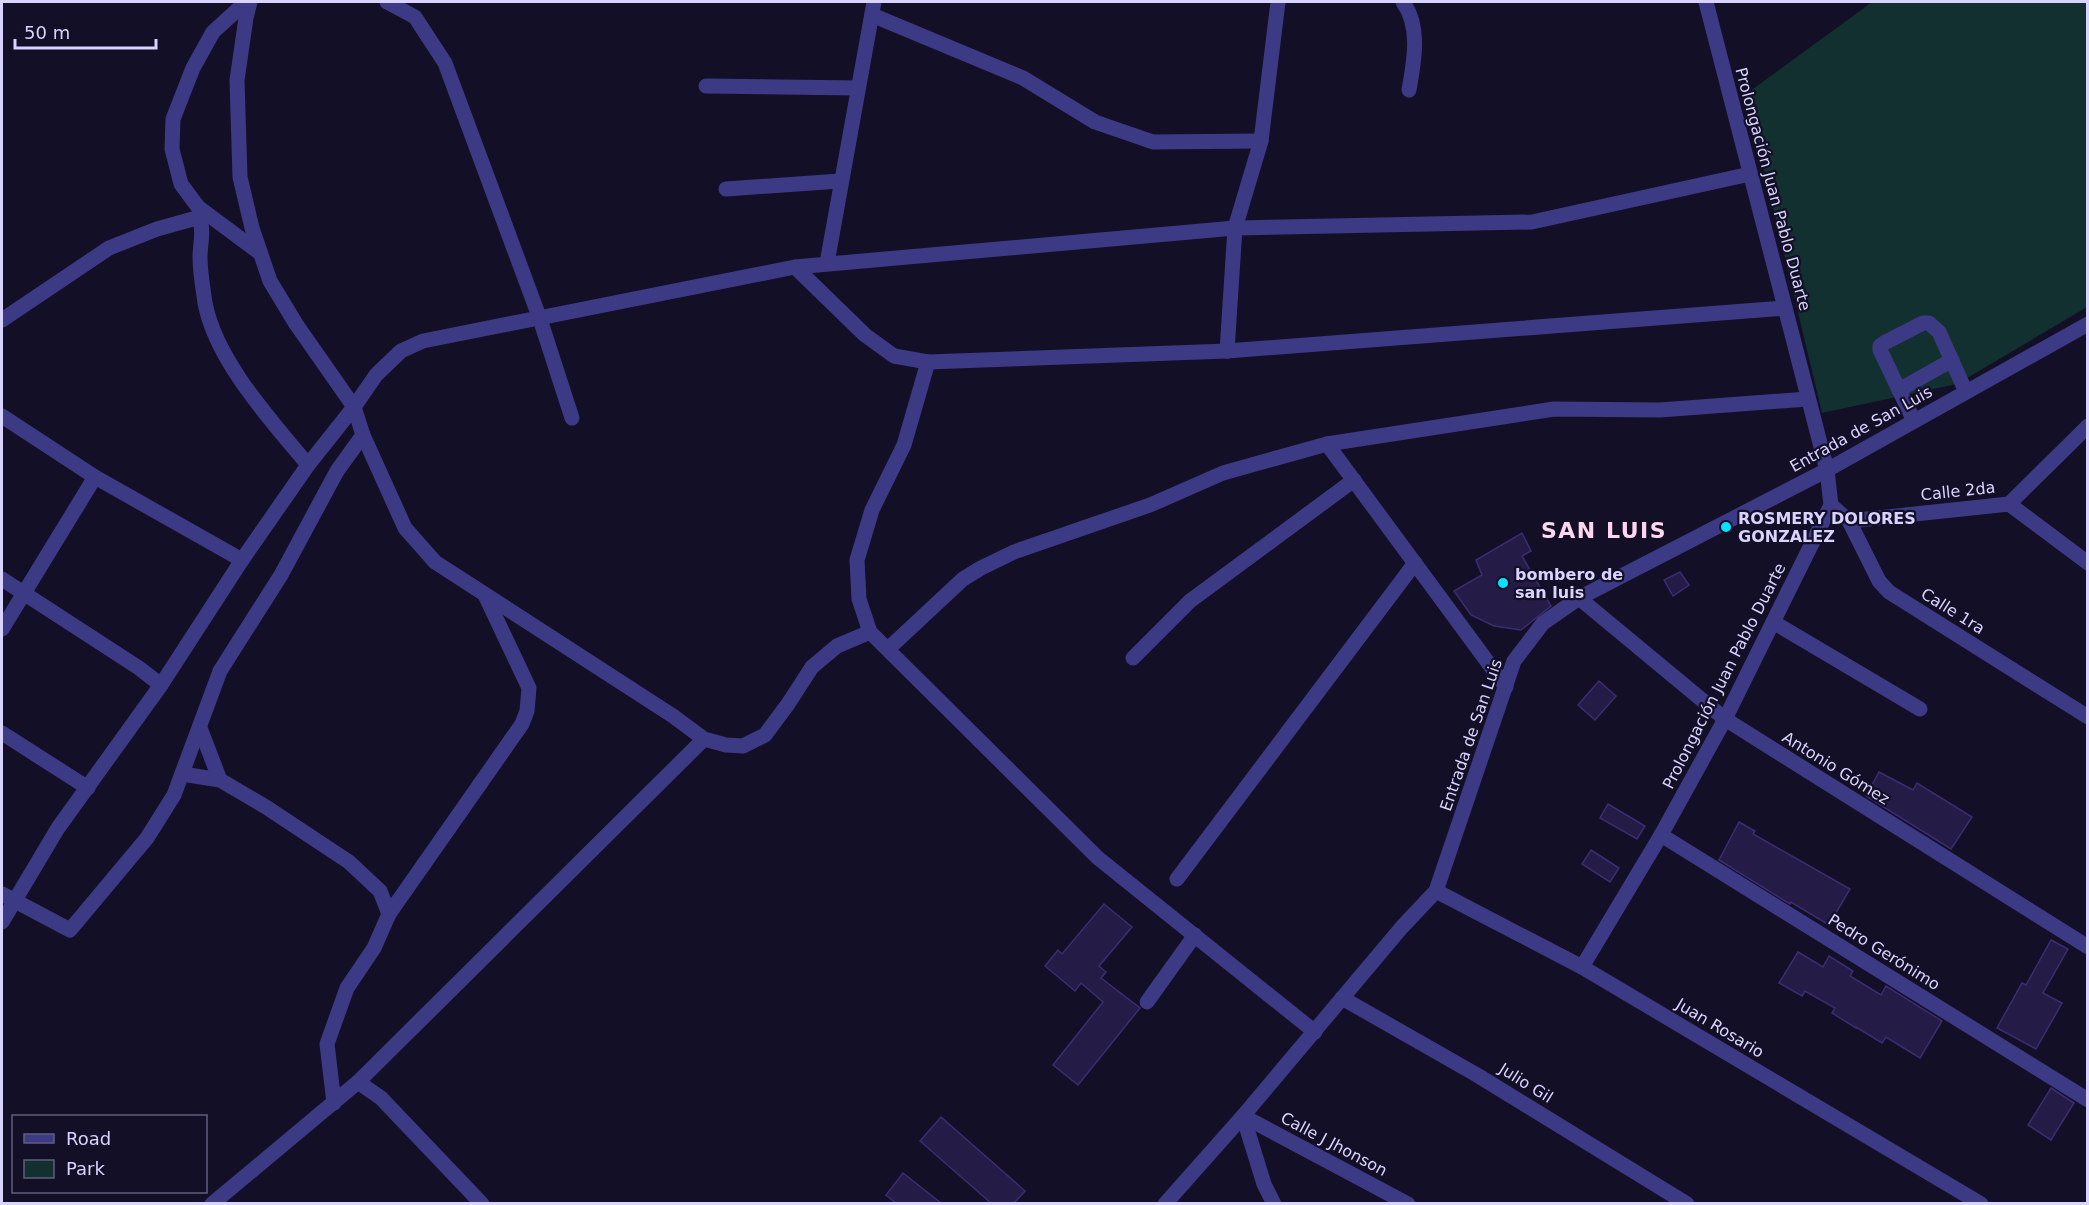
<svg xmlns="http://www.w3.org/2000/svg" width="2089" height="1205" font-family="'DejaVu Sans',sans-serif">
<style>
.green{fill:#12302f}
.building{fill:#241b47;stroke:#3b2d73;stroke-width:1.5}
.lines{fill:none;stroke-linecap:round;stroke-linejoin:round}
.minor{stroke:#3d3a85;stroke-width:15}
.poi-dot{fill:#00e5ff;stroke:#130f26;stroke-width:2}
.labels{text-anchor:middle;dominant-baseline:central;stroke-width:4.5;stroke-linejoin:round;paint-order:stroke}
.street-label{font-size:16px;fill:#d9d4ff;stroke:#130f26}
.poi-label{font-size:16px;font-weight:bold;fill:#d9d4ff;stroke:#130f26;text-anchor:start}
.district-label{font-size:22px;font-weight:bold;letter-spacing:1.5px;fill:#ffd6f0;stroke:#130f26}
</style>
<rect width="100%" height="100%" fill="#130f26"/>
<!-- green -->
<polygon class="green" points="1872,2 2087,2 2087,307 1957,384 1822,413 1746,94"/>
<!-- building -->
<g class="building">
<polygon points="1522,533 1531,551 1522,556 1551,606 1521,630 1494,626 1471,615 1454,591 1482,575 1476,560"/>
<polygon points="1680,572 1689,585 1673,596 1664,580"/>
<polygon points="1599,681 1616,696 1595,720 1578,705"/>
<polygon points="1879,772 1913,790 1917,783 1972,817 1951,849 1866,796"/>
<polygon points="1608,804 1645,826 1637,839 1600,818"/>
<polygon points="1739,822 1755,831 1753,834 1850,889 1829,925 1791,902 1790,904 1719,860"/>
<polygon points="1591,850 1619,868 1610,882 1582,864"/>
<polygon points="1104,904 1132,927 1099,966 1106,972 1101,978 1140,1008 1078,1085 1053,1065 1103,1002 1081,983 1075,991 1045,966 1058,950 1062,954"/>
<polygon points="2051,940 2068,949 2043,993 2062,1003 2036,1049 1997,1028 2022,983 2026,985"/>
<polygon points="1798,952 1823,967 1829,956 1853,971 1850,976 1881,995 1886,986 1942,1021 1920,1058 1886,1037 1882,1043 1856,1027 1856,1028 1832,1013 1835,1008 1805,991 1802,996 1779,983"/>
<polygon points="2051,1088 2074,1103 2051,1140 2028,1125"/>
<polygon points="941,1117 1025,1191 1014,1203 991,1203 920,1141"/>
<polygon points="903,1173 941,1203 896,1203 886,1195"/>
</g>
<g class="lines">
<!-- minor -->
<g class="minor">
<polyline points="246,2 213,32 193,68 173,119 172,149 181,184 198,207 260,253"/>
<polyline points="387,2 415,17 445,63 540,319 572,418"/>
<path d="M1403,2C1421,27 1414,61 1409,90"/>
<polyline points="872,15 1023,78 1095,122 1153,142 1261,141"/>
<polyline points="706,86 858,88"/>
<polyline points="726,189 840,181"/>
<polyline points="827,263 874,2"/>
<polyline points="795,267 865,335 894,356 928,362 1227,351 1785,308"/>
<path d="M2,320L109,248L157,229L193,219L200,221C204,231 200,245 200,257C200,272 203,288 205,303C216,361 271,420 308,465"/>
<polyline points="1227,351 1235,228 1261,141 1278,2"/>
<polyline points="928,362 904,445 872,510 857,560 859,599 870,632 1098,858 1315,1032"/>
<polyline points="1899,390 1952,360"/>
<polyline points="2,416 95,477 242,560"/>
<polyline points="1914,421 1880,350 1880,346 1884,343 1923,323 1929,323 1939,332 1966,392"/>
<polyline points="363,435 405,528 435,562 673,716 704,739 726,745 743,746 765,735 788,704 812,667 837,646 870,632"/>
<polyline points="1327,444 1506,687"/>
<polyline points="2009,504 2088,426"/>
<polyline points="1831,505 1849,521 1879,581 1889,592 2088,717"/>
<polyline points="1849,521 2009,504 2088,563"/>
<polyline points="2,579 139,668 161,685"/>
<polyline points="1579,598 1725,719 2088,947"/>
<polyline points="1773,622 1920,709"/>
<polyline points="2,629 95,477"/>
<polyline points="888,649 963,579 981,568 1014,552 1150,505 1223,473 1327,444 1554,409 1660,410 1808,399"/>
<polyline points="1133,658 1190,601 1354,480"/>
<polyline points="200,728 220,780"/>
<polyline points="2,733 88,788"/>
<polyline points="182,774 220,780 266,807 349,862 380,891 389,914 374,948 347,988 327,1044 334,1103"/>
<polyline points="1661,835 2088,1100"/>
<polyline points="1177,879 1415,563"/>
<polyline points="1436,891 1582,967 1981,1204"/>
<polyline points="2,894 70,930 147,838 174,795 220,671 281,575 337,471 363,435 354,407 296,324 270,281 252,228 240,177 237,80 246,18 250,2"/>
<polyline points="389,914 522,724 527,711 529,688 485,595"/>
<polyline points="2,922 58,828 161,685 242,560 308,465 354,407 376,375 401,351 423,341 795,267 1235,228 1532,222 1750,174"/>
<polyline points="1582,967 1661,835 1725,719 1831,505 1827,470 1706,2"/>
<polyline points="1342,998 1477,1075 1687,1204"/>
<polyline points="1147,1002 1195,935"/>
<polyline points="358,1082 704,739"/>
<polyline points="1243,1116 1408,1204"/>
<polyline points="1243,1116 1264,1184 1274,1204"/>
<polyline points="212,1204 358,1082 381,1098 482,1204"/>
<polyline points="1165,1204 1243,1116 1402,927 1436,891 1514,661 1543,623 1579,598 1827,470 2088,324"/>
</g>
</g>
<!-- markers -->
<g class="poi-dot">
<circle cx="1726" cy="527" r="6"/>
<circle cx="1503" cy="583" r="6"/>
</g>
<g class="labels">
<!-- street labels -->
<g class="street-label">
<text transform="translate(1773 189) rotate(75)">Prolongación Juan Pablo Duarte</text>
<text transform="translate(1861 429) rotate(-29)">Entrada de San Luis</text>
<text transform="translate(1958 491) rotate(-6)">Calle 2da</text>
<text transform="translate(1953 611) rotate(32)">Calle 1ra</text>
<text transform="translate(1724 676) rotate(-63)">Prolongación Juan Pablo Duarte</text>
<text transform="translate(1471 735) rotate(-71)">Entrada de San Luis</text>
<text transform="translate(1836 768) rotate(32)">Antonio Gómez</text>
<text transform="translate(1884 952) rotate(32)">Pedro Gerónimo</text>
<text transform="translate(1720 1028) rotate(31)">Juan Rosario</text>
<text transform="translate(1526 1083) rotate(32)">Julio Gil</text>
<text transform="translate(1334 1144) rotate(28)">Calle J Jhonson</text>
</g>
<!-- poi labels -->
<g class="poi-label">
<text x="1738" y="518">ROSMERY DOLORES<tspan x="1738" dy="18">GONZALEZ</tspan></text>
<text x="1515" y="574">bombero de<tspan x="1515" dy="18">san luis</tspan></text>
</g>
<!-- district labels -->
<g class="district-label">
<text x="1604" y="530">SAN LUIS</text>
</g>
</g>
<!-- border -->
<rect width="2089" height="1205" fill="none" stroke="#d9d4ff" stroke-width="6"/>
<!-- legend -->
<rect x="12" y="1115" width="195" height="78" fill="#130f26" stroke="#625e7d" stroke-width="1.5"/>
<rect x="24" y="1134" width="30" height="9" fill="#3d3a85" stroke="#625e7d" stroke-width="1.5"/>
<text x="66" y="1145" font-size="18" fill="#d9d4ff">Road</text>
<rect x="24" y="1160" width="30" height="18" fill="#12302f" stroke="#625e7d" stroke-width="1.5"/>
<text x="66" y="1175" font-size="18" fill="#d9d4ff">Park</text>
<!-- scale -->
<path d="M15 39v9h141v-9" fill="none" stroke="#d9d4ff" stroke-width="3"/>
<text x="24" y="39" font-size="18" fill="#d9d4ff" stroke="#130f26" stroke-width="4.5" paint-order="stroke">50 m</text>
</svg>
